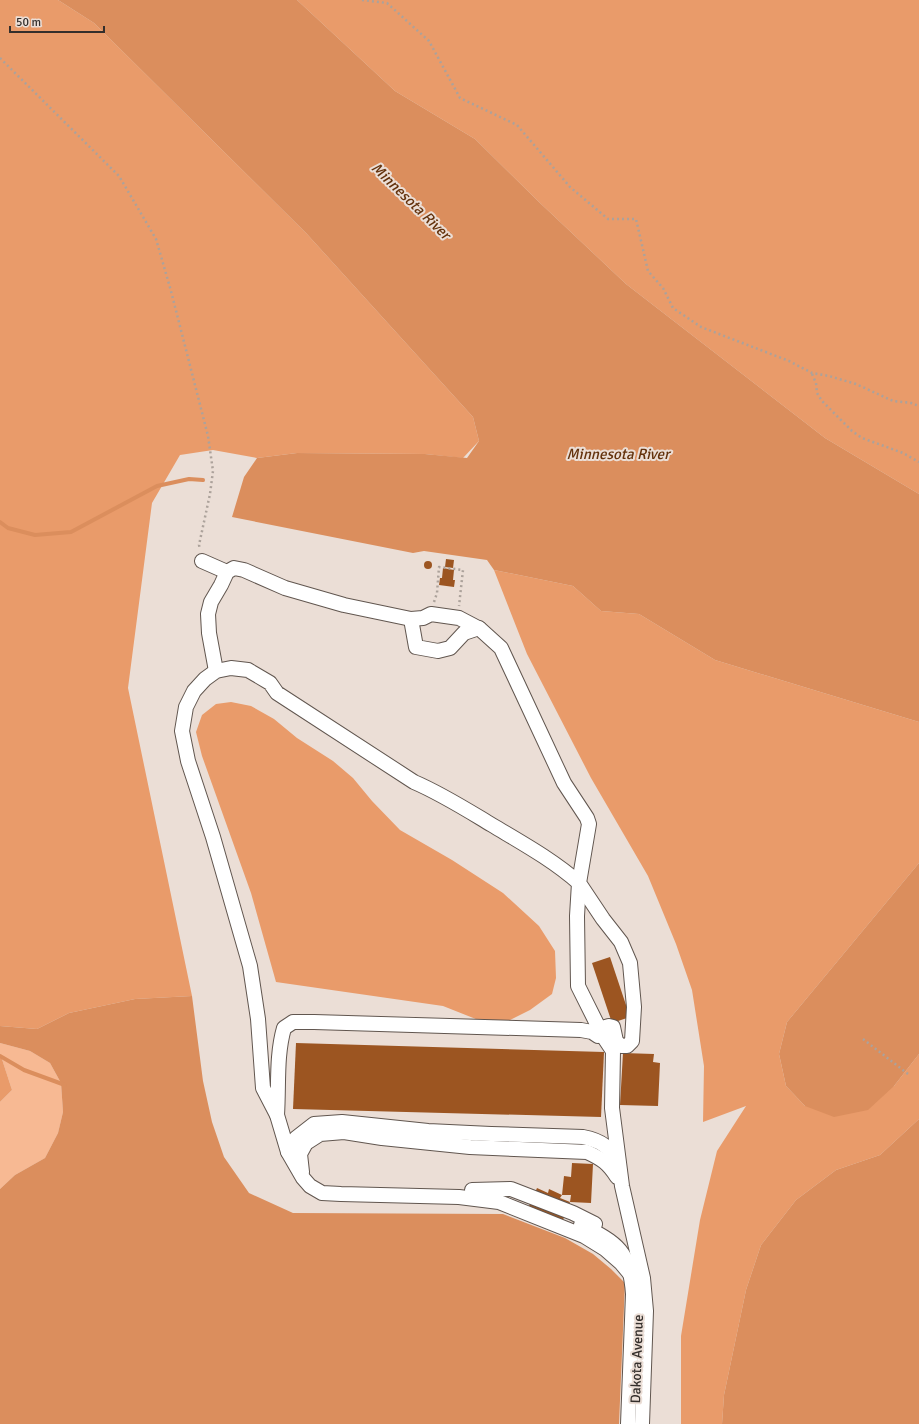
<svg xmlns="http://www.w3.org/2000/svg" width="919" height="1424" font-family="Signika,sans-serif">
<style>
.green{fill:#f7b993}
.forest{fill:#e99b6a}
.water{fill:#db8e5d}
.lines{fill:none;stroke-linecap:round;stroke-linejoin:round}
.stream{stroke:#db8e5d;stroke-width:4}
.building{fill:#9c5521}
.minor-casing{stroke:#61564f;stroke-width:16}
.path{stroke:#aca29b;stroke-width:2.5;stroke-dasharray:2 3;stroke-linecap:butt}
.minor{stroke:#fff;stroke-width:14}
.labels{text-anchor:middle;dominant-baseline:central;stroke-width:4;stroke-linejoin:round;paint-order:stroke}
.street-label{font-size:14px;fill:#342f2c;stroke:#ebded6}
.water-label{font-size:15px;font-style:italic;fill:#64320c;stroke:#ebded6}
</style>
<rect width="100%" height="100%" fill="#ebded6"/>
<!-- green -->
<polygon class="green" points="0,1043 30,1051 50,1063 61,1083 63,1112 58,1133 45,1158 15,1175 0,1189 0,1102 12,1090 0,1053"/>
<!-- forest -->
<g class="forest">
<polygon points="0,0 58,0 94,23 306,233 473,417 479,441 463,458 425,454 297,453 257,458 213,450 180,455 152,503 128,688 192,996 135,999 69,1013 37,1029 0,1026"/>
<polygon points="297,0 919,0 919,494 825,438 626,284 539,202 475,139 395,91"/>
<polygon points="494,570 573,586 601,611 639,614 715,660 919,722 919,863 787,1022 779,1054 786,1086 805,1106 894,1086 919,1054 919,1119 880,1155 836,1170 796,1200 761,1245 746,1290 724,1395 722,1424 681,1424 681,1336 700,1220 717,1151 746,1106 703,1122 704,1066 692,990 676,944 648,876 591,778 527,654"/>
<polygon points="231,702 251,706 274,719 297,738 333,761 353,778 372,801 400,830 452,860 503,893 539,926 555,951 556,978 552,994 530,1010 496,1027 443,1006 276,982 251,893 202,756 196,732 202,715 216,704"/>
<polygon points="0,1053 12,1090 0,1102"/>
</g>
<!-- water -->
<g class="water">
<polygon points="58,0 297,0 395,91 475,139 539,202 626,284 825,438 919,494 919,722 715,660 639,614 601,611 573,586 494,570 487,560 424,551 413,553 232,517 244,477 257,458 297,453 425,454 467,458 479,441 473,417 306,233 94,23"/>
<polygon points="919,863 919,1054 894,1086 868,1110 834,1117 805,1106 786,1086 779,1054 787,1022"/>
<polygon points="192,996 203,1081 212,1122 224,1157 249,1193 293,1213 503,1214 565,1238 593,1254 611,1269 625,1283 619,1424 0,1424 0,1189 15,1175 45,1158 58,1133 63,1112 61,1083 50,1063 30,1051 0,1043 0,1026 37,1029 69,1013 135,999"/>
<polygon points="919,1119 919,1424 722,1424 724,1395 746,1290 761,1245 796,1200 836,1170 880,1155"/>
</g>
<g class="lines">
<!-- stream -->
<g class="stream">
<polyline points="0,522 8,528 35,535 71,532 157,486 189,479 203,480"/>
<polyline points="0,1056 24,1070 65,1085"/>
</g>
</g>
<!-- building -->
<g class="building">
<polygon points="446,559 454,560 453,568 445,567"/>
<circle cx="428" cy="565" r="4"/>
<polygon points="443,568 454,570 453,580 455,580 454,587 439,585 440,578 442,578"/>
<polygon points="610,957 630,1017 612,1023 592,963"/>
<polygon points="296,1043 604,1052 601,1117 293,1109"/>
<polygon points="623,1053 654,1054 653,1062 660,1063 658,1106 620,1105"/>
<polygon points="572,1163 593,1164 591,1203 570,1202 571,1195 562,1195 564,1176 571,1177"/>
<polygon points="537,1188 548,1193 549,1189 562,1195 560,1198 570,1202 563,1220 529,1206"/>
</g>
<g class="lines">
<!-- minor casing -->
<g class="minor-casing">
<g id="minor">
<polyline points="202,561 227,572"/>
<polyline points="411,619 416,647 438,651 450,648 464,633 479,628"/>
<polyline points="216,671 209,633 208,614 211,602 221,585 227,572 234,568 244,570 285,588 344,605 411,619 423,618 431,614 459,618 480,629 501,648 564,783 587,818 589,824 579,883 603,919 621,942 630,963 634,1007 632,1041 627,1046 621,1046 616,1041 613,1027 609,1026 592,1031"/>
<path d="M277,1115C279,1085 276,1056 284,1028L293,1022H314L581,1030L592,1032L598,1036"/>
<path d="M288,1152L296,1138L314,1124L342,1122L428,1131L491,1134L583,1137C599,1140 612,1147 616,1162"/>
<path d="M302,1172L300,1154L306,1143L320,1134L344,1132L382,1138L470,1147L587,1152C602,1159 608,1163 617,1177"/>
<polyline points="472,1190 511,1189 573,1213 595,1224"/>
<path d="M581,1225C618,1243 630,1251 633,1294L628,1424"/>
<path d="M631,1275L621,1263L605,1249L584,1236L499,1202L459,1197L341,1194L322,1193L310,1186L303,1178L288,1152L277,1115L263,1088L258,1019L250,966L213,837L188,761L182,731L186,707L194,691L205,679L216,671L231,668L248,670L270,683L277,693L414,782C442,794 467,810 492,825C522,843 553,860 579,883L577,916L578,986L603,1036L613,1051L612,1108L622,1186L643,1278L646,1311L642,1424"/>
</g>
</g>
<!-- path -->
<g class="path">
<polyline points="362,0 387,3 429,41 460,98 517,125 570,187 608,219 636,219 648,271 663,288 673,308 701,327 789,361 812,373 829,376 856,384 893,401 911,403 919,406"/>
<polyline points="0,58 119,176 156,239 171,291 208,436 213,471 210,494 199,545 200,549"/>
<polyline points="812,374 816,383 817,393 822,401 852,431 862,438 903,453 919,462"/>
<polyline points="434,602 437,593 439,567 463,570 459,606"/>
<polyline points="863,1039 908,1074"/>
</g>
<!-- minor -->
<use href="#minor" class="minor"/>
</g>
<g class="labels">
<!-- street labels -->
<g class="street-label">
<text transform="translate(637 1359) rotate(-88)">Dakota Avenue</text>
</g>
<!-- water labels -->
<g class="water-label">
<text transform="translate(411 201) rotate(44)">Minnesota River</text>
<text x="618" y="454">Minnesota River</text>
</g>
</g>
<!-- scale -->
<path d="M10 26v6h94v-6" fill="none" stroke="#342f2c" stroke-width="2"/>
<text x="16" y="26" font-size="12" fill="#342f2c" stroke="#ebded6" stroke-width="3" paint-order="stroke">50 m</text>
</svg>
